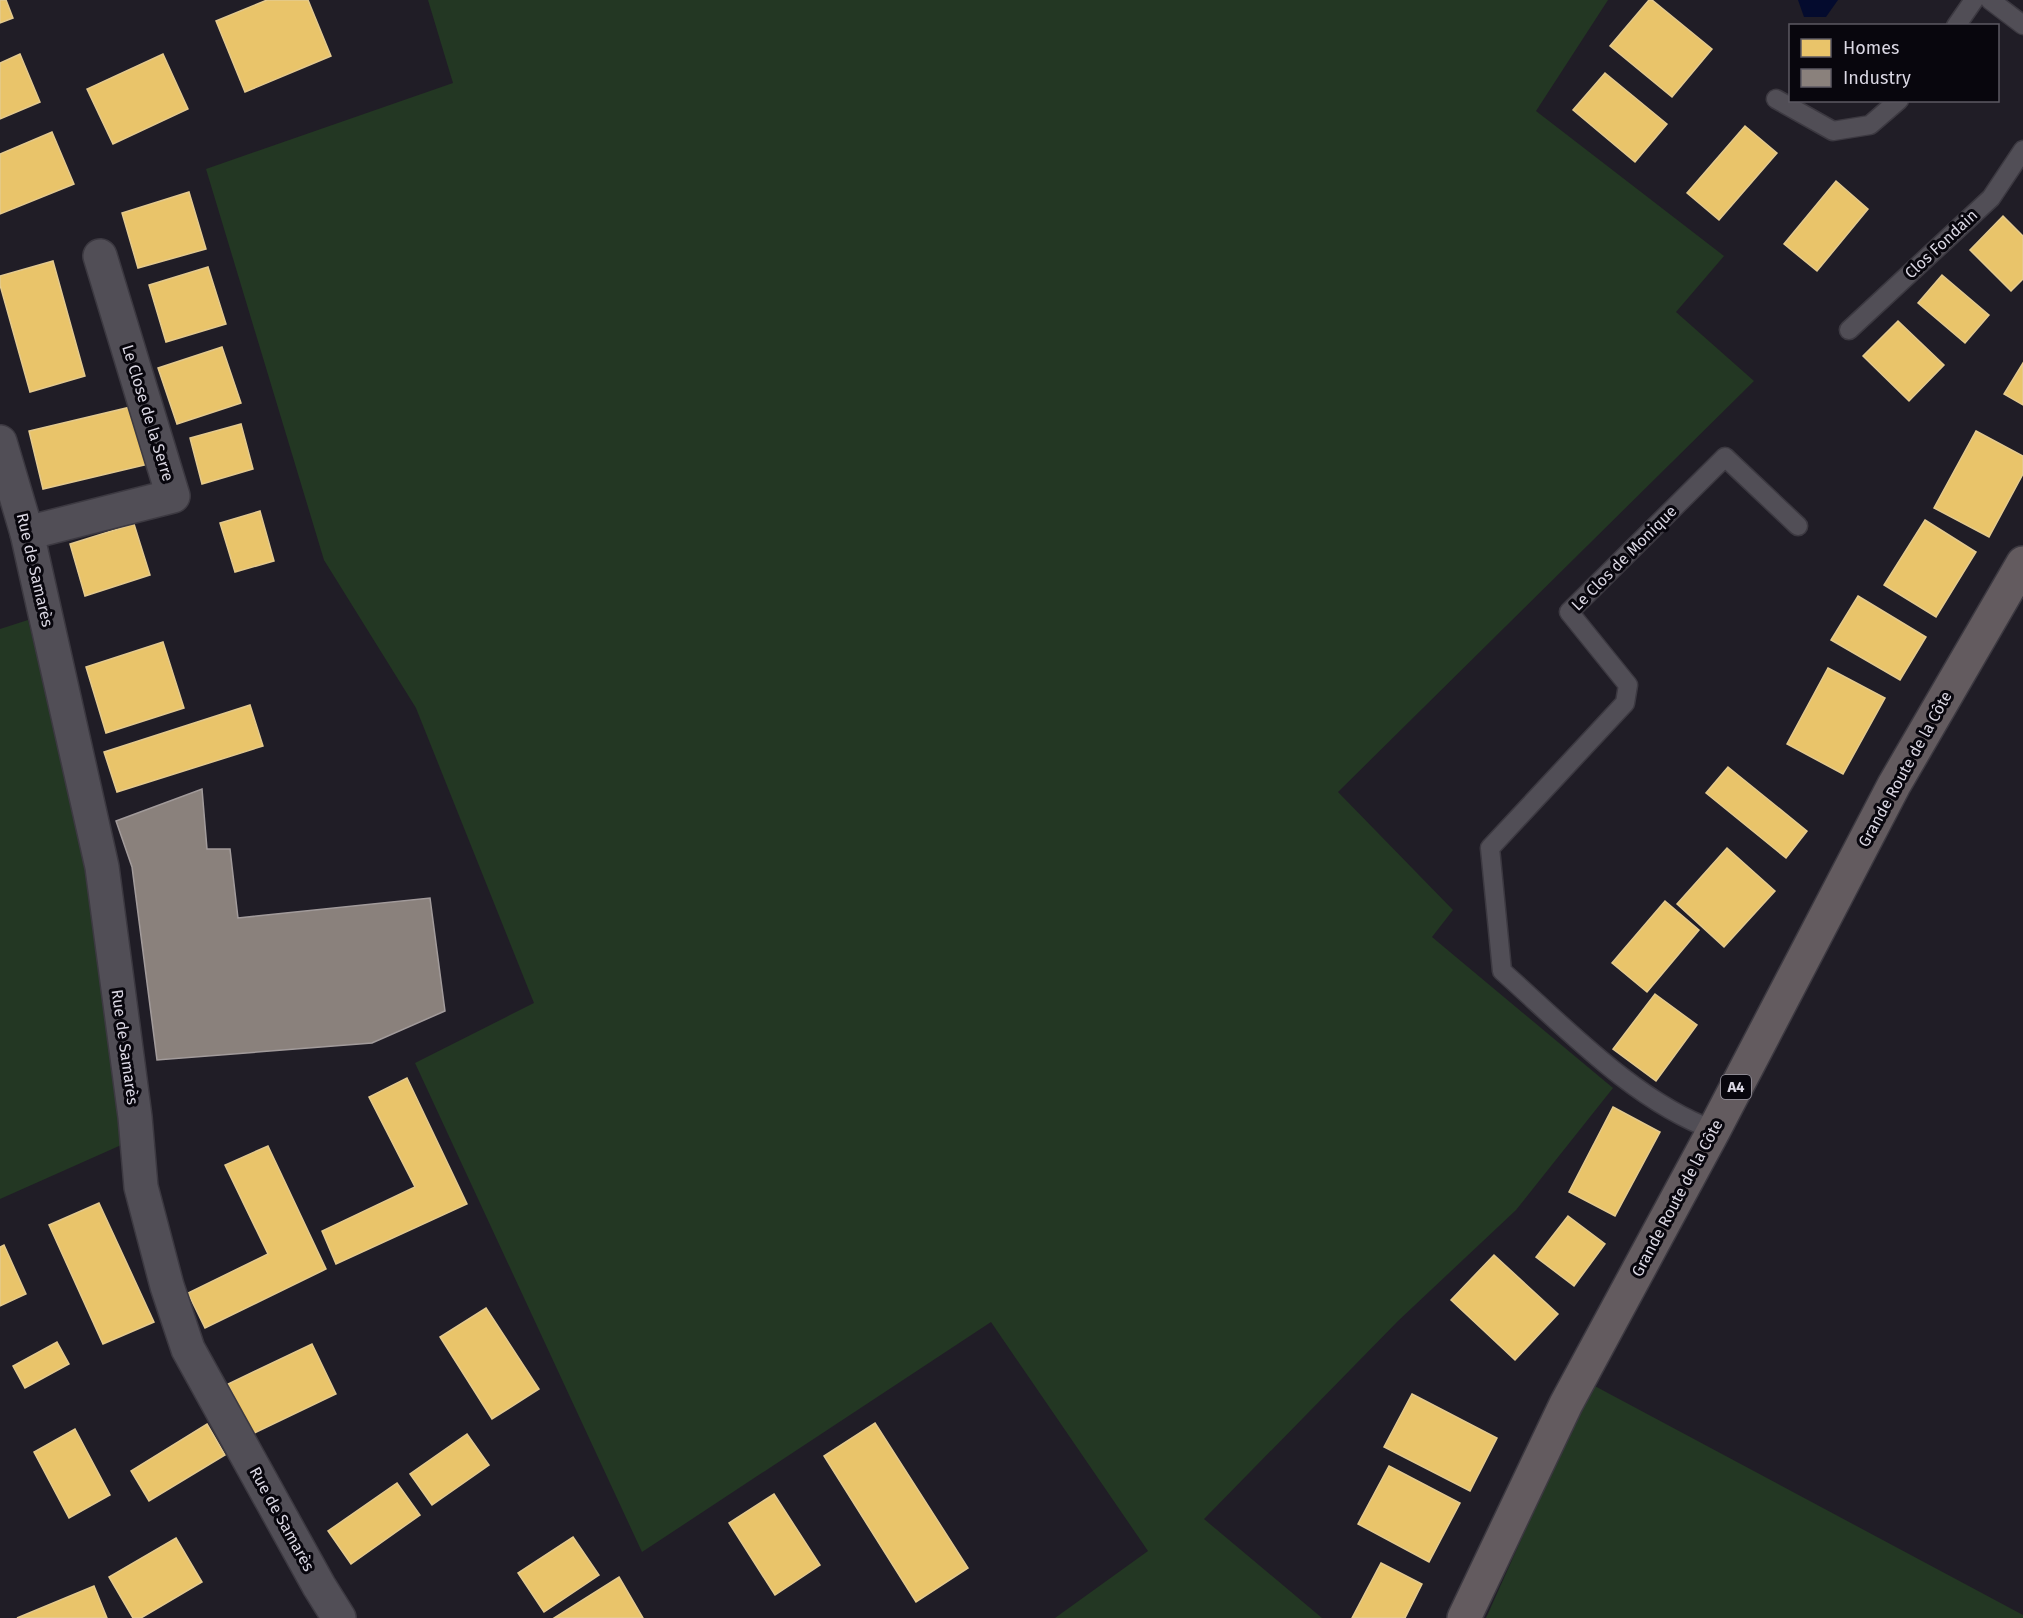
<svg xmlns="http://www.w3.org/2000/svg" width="2023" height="1618" font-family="'Fira Sans',sans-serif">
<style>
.green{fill:#233723}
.water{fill:#040b2e}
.homes{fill:#e9c46a;stroke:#e4ca8e;stroke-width:1.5}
.industry{fill:#8a817c;stroke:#a29b9b;stroke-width:1.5}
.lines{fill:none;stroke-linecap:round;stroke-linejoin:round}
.service-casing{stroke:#3c3941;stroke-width:21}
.minor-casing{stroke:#3c3941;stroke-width:36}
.primary-casing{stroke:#3c3941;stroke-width:36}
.service{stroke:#514e56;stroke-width:18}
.minor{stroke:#514e56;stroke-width:33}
.primary{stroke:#635b5f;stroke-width:33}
.labels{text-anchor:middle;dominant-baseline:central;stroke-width:6;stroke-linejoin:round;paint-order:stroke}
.shield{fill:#08060d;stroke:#9b98a3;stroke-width:1.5}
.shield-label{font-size:15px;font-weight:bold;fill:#dad7e3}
.street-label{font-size:16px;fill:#dad7e3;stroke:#08060d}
</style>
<rect width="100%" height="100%" fill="#201d26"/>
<!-- green -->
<g class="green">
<polygon points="428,0 1608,0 1536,111 1724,256 1676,312 1754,381 1338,792 1453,910 1432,937 1613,1088 1516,1210 1398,1321 1204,1519 1322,1618 1055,1618 1148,1551 991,1322 642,1552 415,1063 534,1003 416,708 324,560 206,169 453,83"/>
<polygon points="28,620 88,858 128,1142 0,1199 0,629"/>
<polygon points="1591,1384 2023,1615 2023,1618 1486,1618"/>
</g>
<!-- water -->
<polygon class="water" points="1798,0 1838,0 1826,17 1804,17"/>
<!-- homes -->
<g class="homes">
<polygon points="0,0 6,0 13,18 0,23"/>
<polygon points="267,0 308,0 331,56 245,92 216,21"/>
<polygon points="1649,0 1652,0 1712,49 1672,97 1610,46"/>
<polygon points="20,54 40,102 0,119 0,63"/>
<polygon points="163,54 188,109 113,144 87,89"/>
<polygon points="1605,73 1667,124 1635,162 1573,110"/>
<polygon points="1745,126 1777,153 1719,220 1687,193"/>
<polygon points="52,132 74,184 0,214 0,154"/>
<polygon points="1836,181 1868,209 1817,271 1784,244"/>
<polygon points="189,192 206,249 138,268 122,213"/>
<polygon points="2003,216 2023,236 2023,279 2011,291 1970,250"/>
<polygon points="53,261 85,376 30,392 0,285 0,276"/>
<polygon points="208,267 226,324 166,342 149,285"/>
<polygon points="1942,275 1989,315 1965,343 1918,303"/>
<polygon points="1898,321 1944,365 1909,401 1863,356"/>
<polygon points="222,347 241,403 177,424 158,368"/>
<polygon points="2023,363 2023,405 2004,394"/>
<polygon points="139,405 153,463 43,489 29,431"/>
<polygon points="241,424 253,469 202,484 190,438"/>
<polygon points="1976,431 2023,456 2023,474 1989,537 1934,508"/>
<polygon points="260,511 274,561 235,572 220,523"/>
<polygon points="1925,520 1976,552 1936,617 1884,585"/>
<polygon points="134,524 150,575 85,596 70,544"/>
<polygon points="1858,596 1926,637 1900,680 1831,640"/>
<polygon points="163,642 184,708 106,733 86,667"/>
<polygon points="1828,668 1885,698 1843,774 1787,744"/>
<polygon points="250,705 263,746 117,792 104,752"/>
<polygon points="1728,767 1807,831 1786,858 1706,793"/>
<polygon points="1727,848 1775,891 1724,947 1677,904"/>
<polygon points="1665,901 1699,930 1647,992 1612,963"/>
<polygon points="1655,994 1697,1025 1656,1081 1613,1049"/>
<polygon points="407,1078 467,1204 336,1264 322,1231 415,1187 369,1097"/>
<polygon points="1613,1107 1660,1132 1615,1216 1569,1192"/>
<polygon points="268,1146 326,1269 205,1328 188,1293 268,1254 225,1165"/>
<polygon points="99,1203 154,1322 103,1344 49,1225"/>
<polygon points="1568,1216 1605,1244 1574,1286 1536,1257"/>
<polygon points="4,1245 26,1294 0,1306 0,1247"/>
<polygon points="1494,1255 1558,1314 1515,1360 1451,1300"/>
<polygon points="486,1308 539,1389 492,1419 440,1337"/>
<polygon points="57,1342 69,1364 25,1388 13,1366"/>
<polygon points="312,1344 336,1394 252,1434 228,1384"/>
<polygon points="1412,1394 1497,1438 1470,1491 1384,1447"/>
<polygon points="875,1423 968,1568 916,1602 824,1456"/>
<polygon points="207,1424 225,1455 149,1501 131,1471"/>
<polygon points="75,1429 110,1495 69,1518 34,1452"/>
<polygon points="467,1434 489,1465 432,1505 410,1474"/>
<polygon points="1389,1466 1460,1503 1429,1562 1358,1524"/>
<polygon points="397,1483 420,1515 351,1564 328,1531"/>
<polygon points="774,1494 820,1565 775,1595 729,1523"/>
<polygon points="573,1537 599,1575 544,1612 518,1573"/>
<polygon points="176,1538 202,1582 141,1618 133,1618 109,1577"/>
<polygon points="1381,1563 1422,1584 1405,1618 1352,1618"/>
<polygon points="619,1577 643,1618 554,1618"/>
<polygon points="94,1586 107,1618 17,1618"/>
</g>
<!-- industry -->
<polygon class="industry" points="202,789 207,849 230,849 238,918 430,898 445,1011 372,1043 157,1060 132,867 116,821"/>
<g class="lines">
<!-- service casing -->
<g class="service-casing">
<g id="service">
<polyline points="1990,0 2023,25"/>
<polyline points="1956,26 1974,0"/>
<polyline points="1776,99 1833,131 1870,125 1899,100"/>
<polyline points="1849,330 1991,198 2023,150"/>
<path d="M1714,1130C1635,1102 1564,1026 1502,971L1490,848L1625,703L1628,685L1569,612L1725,457L1798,526"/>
</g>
</g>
<!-- minor casing -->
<g class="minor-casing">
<g id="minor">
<polyline points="0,442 27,533 102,867 135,1117 141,1187 167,1286 188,1349 319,1586 339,1618"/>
<polyline points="27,533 173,496 100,256"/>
</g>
</g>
<!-- primary casing -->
<g class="primary-casing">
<polyline id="primary" points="1464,1618 1566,1404 1714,1130 1894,785 2023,563"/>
</g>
<!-- service -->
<use href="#service" class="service"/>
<!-- minor -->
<use href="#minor" class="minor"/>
<!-- primary -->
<use href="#primary" class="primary"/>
</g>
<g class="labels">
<!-- shield labels -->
<rect class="shield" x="1721" y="1075" width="30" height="24" rx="4.5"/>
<g class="shield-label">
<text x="1736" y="1087">A4</text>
</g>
<!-- street labels -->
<g class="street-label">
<text transform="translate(1941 244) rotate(-43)">Clos Fondain</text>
<text transform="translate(148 413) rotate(73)">Le Close de la Serre</text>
<text transform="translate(1624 558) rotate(-45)">Le Clos de Monique</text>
<text transform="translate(35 570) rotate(77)">Rue de Samarès</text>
<text transform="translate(1905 769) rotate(-61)">Grande Route de la Côte</text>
<text transform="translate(125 1047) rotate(82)">Rue de Samarès</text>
<text transform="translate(1677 1198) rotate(-62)">Grande Route de la Côte</text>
<text transform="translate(282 1519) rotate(61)">Rue de Samarès</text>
</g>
</g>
<!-- legend -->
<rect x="1789" y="24" width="210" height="78" fill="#08060d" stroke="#5c5a63" stroke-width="1.5"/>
<rect x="1801" y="39" width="30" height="18" fill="#e9c46a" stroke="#5c5a63" stroke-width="1.5"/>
<text x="1843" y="54" font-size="18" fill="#dad7e3">Homes</text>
<rect x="1801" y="69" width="30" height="18" fill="#8a817c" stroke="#5c5a63" stroke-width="1.5"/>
<text x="1843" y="84" font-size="18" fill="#dad7e3">Industry</text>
</svg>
